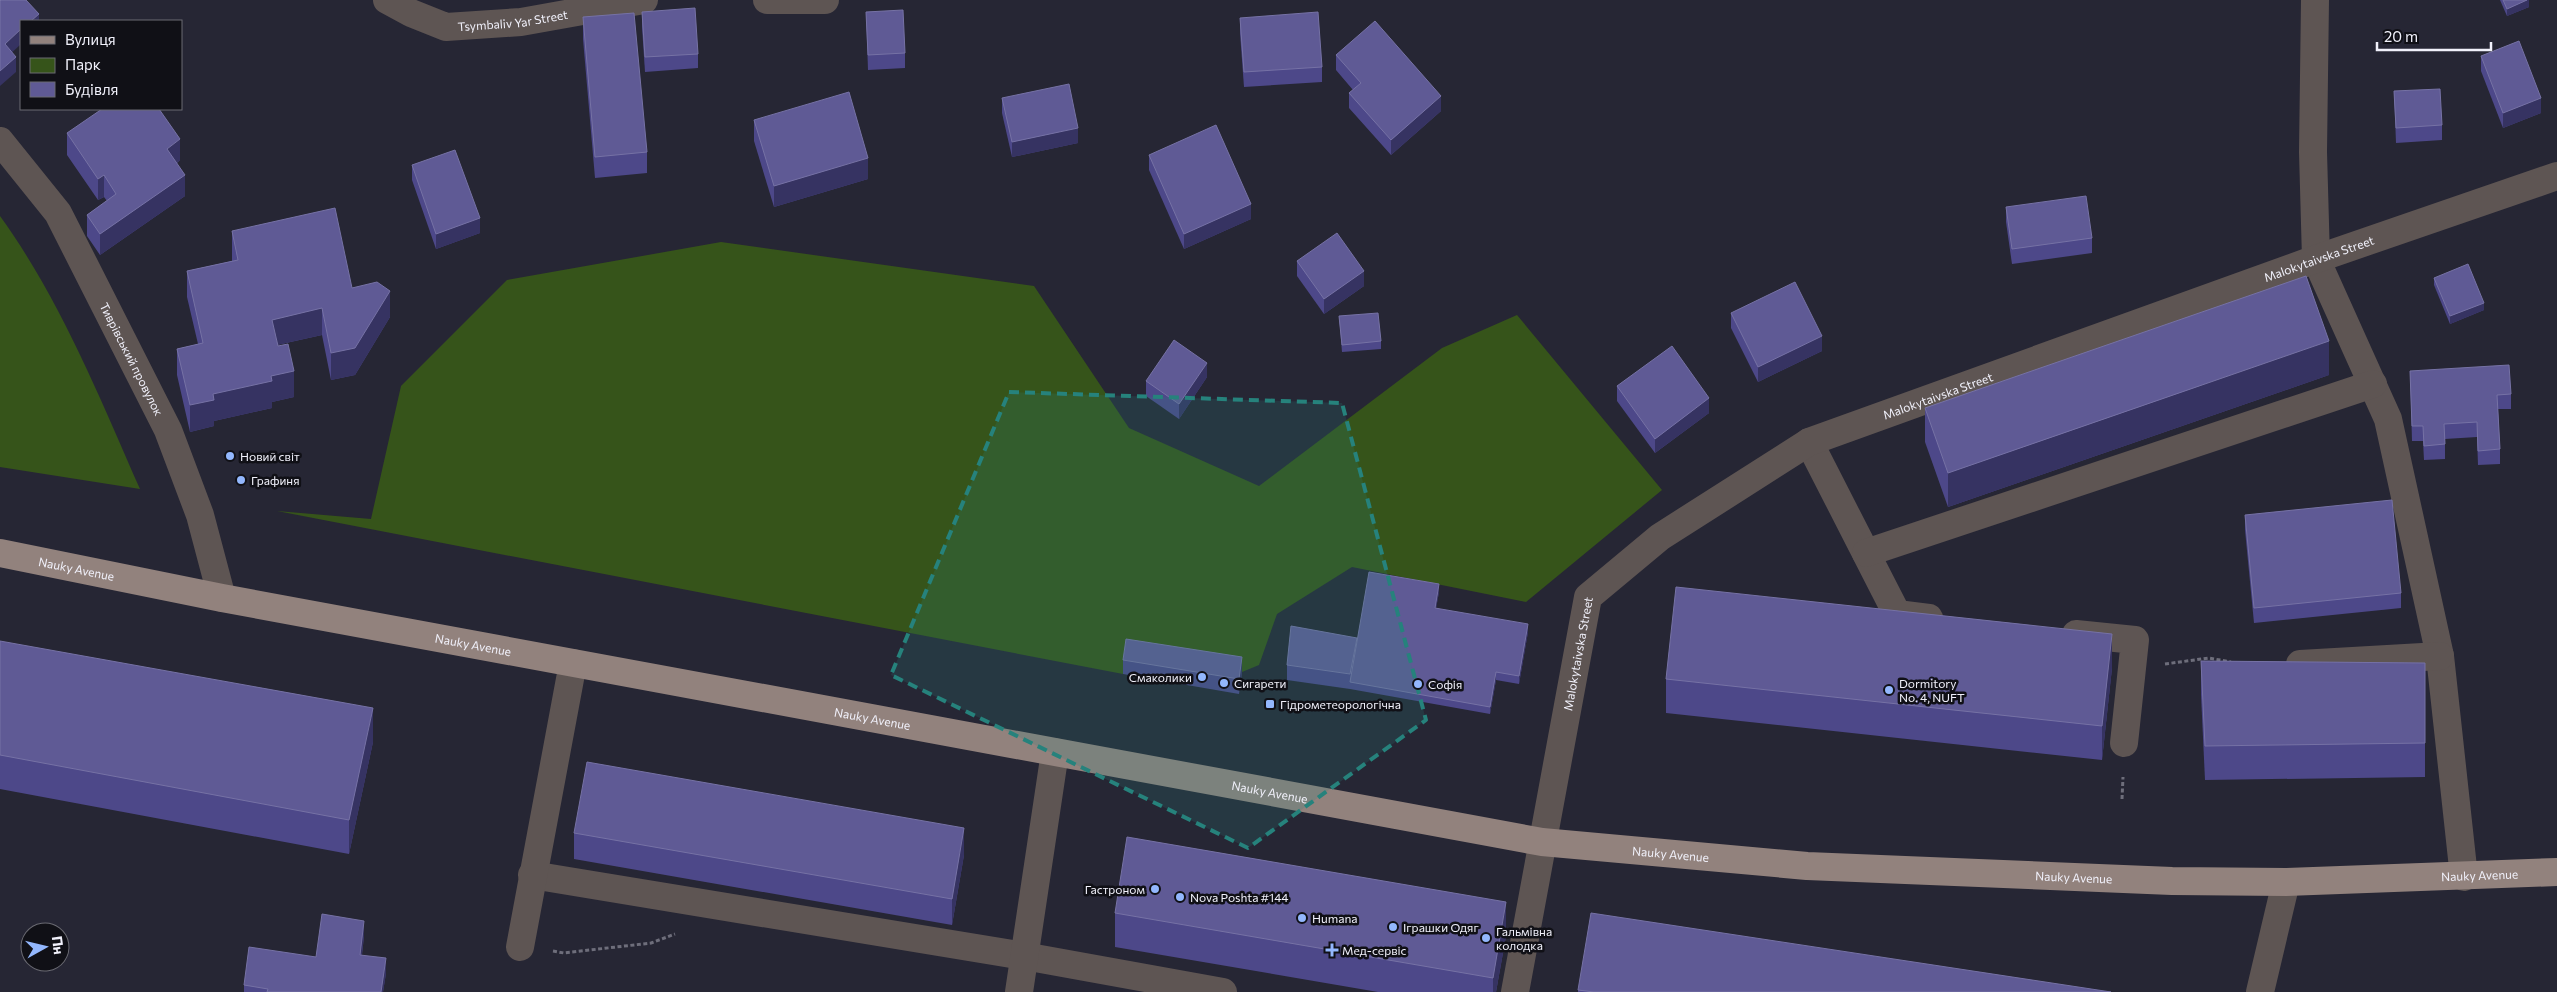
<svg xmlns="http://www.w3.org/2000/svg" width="2557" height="992" font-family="Commissioner,sans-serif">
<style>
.green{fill:#36541a}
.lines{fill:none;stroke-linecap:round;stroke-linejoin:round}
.path{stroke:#6e6e7b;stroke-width:3;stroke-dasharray:4 2.5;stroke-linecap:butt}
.minor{stroke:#5e5553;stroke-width:28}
.major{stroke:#92827d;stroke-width:28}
.wall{fill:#4d4889}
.shaded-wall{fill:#363362}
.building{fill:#5f5a95;stroke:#7672a5}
.marked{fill:#26827c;fill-opacity:0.2;stroke:#26827c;stroke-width:4;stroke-dasharray:10 6;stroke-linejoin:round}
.poi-dot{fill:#93b7fd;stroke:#101016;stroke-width:2}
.labels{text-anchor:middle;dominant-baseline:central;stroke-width:5;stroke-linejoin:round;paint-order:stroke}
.street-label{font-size:12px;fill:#f1f1fb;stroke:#101016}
.poi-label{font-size:12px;fill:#f1f1fb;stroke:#101016;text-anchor:start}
</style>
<rect width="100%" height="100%" fill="#262634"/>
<!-- green -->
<g class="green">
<path d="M0,216C60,299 99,396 140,489L0,467Z"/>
<polygon points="721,242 1034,286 1129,428 1259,486 1442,348 1517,315 1662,490 1526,602 1352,567 1277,614 1259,665 1242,672 1126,654 1123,674 277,511 371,519 401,386 507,280"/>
</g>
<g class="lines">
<!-- path -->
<g class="path">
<polyline points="2165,664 2209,658 2231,662"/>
<polyline points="2122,799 2123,777"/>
<polyline points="553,951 564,953 651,943 675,934"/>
</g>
<!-- minor -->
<g class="minor">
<path id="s1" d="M387,0L411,13L446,27L521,22L644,0"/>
<polyline points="767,0 825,0"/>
<polyline points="2315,0 2313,152 2316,259 2388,419 2440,656 2464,877"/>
<path id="s2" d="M0,141L58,213L168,430L200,515L222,598"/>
<polyline points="1809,442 1897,614 1929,618"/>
<polyline points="1866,553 2373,384"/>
<polyline points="2076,634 2135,640 2124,743"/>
<polyline points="2300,664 2440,656"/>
<polyline points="532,875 1024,956 1223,992"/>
<polyline points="520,947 573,663"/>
<polyline points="1019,992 1055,752"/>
<path id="s3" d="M1515,992L1588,597L1660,537L1809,442L2316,259L2557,176"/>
<polyline points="2260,992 2286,882"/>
</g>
<!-- major -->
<path class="major" id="s4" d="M0,553L222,598L1542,842L1807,866L2172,881L2286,882L2557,872"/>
</g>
<!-- wall -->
<g class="wall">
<polygon points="2500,0 2529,0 2529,7 2507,16"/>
<polygon points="642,12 698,54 698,68 645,72 642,27"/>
<polygon points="866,12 905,53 905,68 868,70"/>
<polygon points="583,17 647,152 647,173 595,178 583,39"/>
<polygon points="1240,18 1322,67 1322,82 1244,87 1240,33"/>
<polygon points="1336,55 1441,111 1391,155 1349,108 1349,93 1353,90 1336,70"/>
<polygon points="2481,56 2541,113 2503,128 2481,71"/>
<polygon points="2394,91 2442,125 2442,140 2396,143"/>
<polygon points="1002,98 1078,143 1012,157 1002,113"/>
<polygon points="754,120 868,179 774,207 754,141"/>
<polygon points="67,133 180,160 177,163 185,196 100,255 87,236 87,215 107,201 104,197 98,200 67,155"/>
<polygon points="1149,155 1251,219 1184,249 1149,170"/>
<polygon points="412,165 480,233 436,249 412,180"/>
<polygon points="2006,207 2092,238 2092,253 2012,264 2006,222"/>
<polygon points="232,231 352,288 390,317 355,375 331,380 322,335 277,345 294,397 272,402 272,408 214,421 214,426 190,432 177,375 177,349 198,344 187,297 187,271 232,261"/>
<polygon points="1297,261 1364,286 1324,314 1297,276"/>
<polygon points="2434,278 2484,310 2450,324 2434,285"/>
<polygon points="1731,313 1822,351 1758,382 1731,328"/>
<polygon points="1339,316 1381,341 1381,349 1342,352"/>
<polygon points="2410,371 2511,394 2511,409 2498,409 2500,449 2500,464 2478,465 2477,437 2445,439 2445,459 2424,460 2423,441 2412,441"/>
<polygon points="2329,375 1948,507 1925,442 1925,408"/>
<polygon points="1207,377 1179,419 1146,396 1146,381"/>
<polygon points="1617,386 1709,413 1655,453 1617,401"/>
<polygon points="2245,515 2401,593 2401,608 2254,623 2245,530"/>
<polygon points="1439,592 1436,608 1528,632 1519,684 1496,680 1490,714 1350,689 1287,680 1287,665 1357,638"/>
<polygon points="0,641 373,742 349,854 0,789"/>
<polygon points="1123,660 1242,672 1239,694 1123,674"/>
<polygon points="2201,661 2425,663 2425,777 2205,780 2201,695"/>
<polygon points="2112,668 2102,760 1666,713 1666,679"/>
<polygon points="574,833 964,855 952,925 574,859"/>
<polygon points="1115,913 1506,936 1496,992 1378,992 1115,947"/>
<polygon points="364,936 362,955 386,973 383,992 244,992 244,985 316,957"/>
<polygon points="1578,990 2111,992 1578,992"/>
</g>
<!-- shaded-wall -->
<g class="shaded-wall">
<polygon points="2527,0 2529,0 2529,7 2507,16 2507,9"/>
<polygon points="39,14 39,21 31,21"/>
<polygon points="21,29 21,44 5,59 5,44"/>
<polygon points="16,57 16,72 0,86 0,71"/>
<polygon points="1441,96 1441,111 1391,155 1391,140"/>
<polygon points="2541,98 2541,113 2503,128 2503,113"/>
<polygon points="1078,128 1078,143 1012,157 1012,142"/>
<polygon points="180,139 180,160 167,170 167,149"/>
<polygon points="868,158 868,179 774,207 774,186"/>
<polygon points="104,175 104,197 98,200 98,179"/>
<polygon points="185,175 185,196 100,255 100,234"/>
<polygon points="1251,204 1251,219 1184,249 1184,234"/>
<polygon points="480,218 480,233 436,249 436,234"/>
<polygon points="1364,271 1364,286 1324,314 1324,299"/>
<polygon points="390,291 390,317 355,375 331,380 331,353"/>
<polygon points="2484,303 2484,310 2450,324 2450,316"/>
<polygon points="322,308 322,335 272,346 272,320"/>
<polygon points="1822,336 1822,351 1758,382 1758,367"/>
<polygon points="2329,341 2329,375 1948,507 1948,473"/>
<polygon points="1207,363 1207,377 1179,419 1179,404"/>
<polygon points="294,371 294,397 272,402 272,408 214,421 214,426 190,432 190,405 213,394 271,376"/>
<polygon points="1709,398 1709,413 1655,453 1655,439"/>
<polygon points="1439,584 1439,592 1435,615 1435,608"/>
<polygon points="1528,624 1528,632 1519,684 1519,676"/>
<polygon points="2112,634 2112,668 2102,760 2102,726"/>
<polygon points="1242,657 1242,672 1239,694 1239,679"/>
<polygon points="1496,672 1496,680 1490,714 1490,707"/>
<polygon points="373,708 373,742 349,854 349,820"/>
<polygon points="964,828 964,855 952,925 952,899"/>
<polygon points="1506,902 1506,936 1496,992 1493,992 1493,978"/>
<polygon points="364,921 364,936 360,969 360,955"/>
<polygon points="386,958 386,973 383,992 381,992"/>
</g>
<!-- building -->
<g class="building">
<polygon points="1,0 26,0 39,14 31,21 21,21 21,29 5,44 16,57 0,71 0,1"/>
<polygon points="2503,0 2527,0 2507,9"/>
<polygon points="695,8 698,54 645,57 642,12"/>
<polygon points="903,10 905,53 868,55 866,12"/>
<polygon points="1318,12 1322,67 1244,72 1240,18"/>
<polygon points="634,13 647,152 595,157 583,17"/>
<polygon points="1375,21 1441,96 1391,140 1349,93 1361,83 1336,55"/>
<polygon points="2519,41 2541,98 2503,113 2481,56"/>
<polygon points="1069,84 1078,128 1012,142 1002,98"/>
<polygon points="2440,89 2442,125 2396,128 2394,91"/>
<polygon points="849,92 868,158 774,186 754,120"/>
<polygon points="102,109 159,109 180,139 167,149 185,175 100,234 87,215 116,194 104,175 98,179 67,133"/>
<polygon points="1216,125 1251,204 1184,234 1149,155"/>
<polygon points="455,150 480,218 436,234 412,165"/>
<polygon points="2086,196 2092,238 2012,249 2006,207"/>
<polygon points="335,208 352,288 377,282 390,291 355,348 331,353 322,308 272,320 278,346 288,344 294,371 271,376 272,381 213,394 214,400 190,405 177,349 203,343 187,271 238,260 232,231"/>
<polygon points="1337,233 1364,271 1324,299 1297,261"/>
<polygon points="2468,264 2484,303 2450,316 2434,278"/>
<polygon points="2306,276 2329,341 1948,473 1925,408"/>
<polygon points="1795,282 1822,336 1758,367 1731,313"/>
<polygon points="1378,313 1381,341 1342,345 1339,316"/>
<polygon points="1174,340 1207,363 1179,404 1146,381"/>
<polygon points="1672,346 1709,398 1655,439 1617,386"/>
<polygon points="2509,365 2511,394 2497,395 2500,449 2478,451 2477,422 2444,424 2445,444 2424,446 2423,426 2412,426 2410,371"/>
<polygon points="2392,500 2401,593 2254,608 2245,515"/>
<polygon points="1369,572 1439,584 1435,608 1528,624 1519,676 1496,672 1490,707 1350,682"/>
<polygon points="1676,587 2112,634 2102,726 1666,679"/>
<polygon points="1291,626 1357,638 1350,674 1287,665"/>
<polygon points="1126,639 1242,657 1239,679 1123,660"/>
<polygon points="0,641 373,708 349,820 0,755"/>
<polygon points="2201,661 2425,663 2425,743 2205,746"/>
<polygon points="587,762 964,828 952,899 574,833"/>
<polygon points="1127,837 1506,902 1493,978 1115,913"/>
<polygon points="1591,913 2111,992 1594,992 1578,990"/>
<polygon points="322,914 364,921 360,955 386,958 381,992 267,992 268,989 244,985 249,947 316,957"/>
</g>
<!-- marked area -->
<path class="marked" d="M1009,392L1342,403L1426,720L1248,848L891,675Z"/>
<!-- markers -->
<g class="poi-dot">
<circle cx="230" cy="456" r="5"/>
<circle cx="241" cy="480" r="5"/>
<circle cx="1202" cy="677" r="5"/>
<circle cx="1224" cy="683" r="5"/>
<circle cx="1418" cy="684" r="5"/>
<circle cx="1889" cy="690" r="5"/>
<rect x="1265" y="699" width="10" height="10" rx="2.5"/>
<circle cx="1155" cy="889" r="5"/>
<circle cx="1180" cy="897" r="5"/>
<circle cx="1302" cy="918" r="5"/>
<circle cx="1393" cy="927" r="5"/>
<circle cx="1486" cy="938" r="5"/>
<path d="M1329.5 942.5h5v5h5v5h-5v5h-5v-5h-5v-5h5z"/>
</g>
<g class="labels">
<!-- street labels -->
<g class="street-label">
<text stroke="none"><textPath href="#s1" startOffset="132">Tsymbaliv Yar Street</textPath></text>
<text stroke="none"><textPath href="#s3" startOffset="1214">Malokytaivska Street</textPath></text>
<text stroke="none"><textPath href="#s2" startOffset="256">Тиврівський провулок</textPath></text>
<text stroke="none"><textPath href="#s3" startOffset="809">Malokytaivska Street</textPath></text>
<text stroke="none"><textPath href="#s4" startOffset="78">Nauky Avenue</textPath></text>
<text stroke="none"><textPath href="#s4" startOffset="482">Nauky Avenue</textPath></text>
<text stroke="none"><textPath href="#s3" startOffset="344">Malokytaivska Street</textPath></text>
<text stroke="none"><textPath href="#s4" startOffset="888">Nauky Avenue</textPath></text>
<text stroke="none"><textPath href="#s4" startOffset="1292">Nauky Avenue</textPath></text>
<text stroke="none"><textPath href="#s4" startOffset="1698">Nauky Avenue</textPath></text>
<text stroke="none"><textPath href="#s4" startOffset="2508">Nauky Avenue</textPath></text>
<text stroke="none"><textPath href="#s4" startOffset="2102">Nauky Avenue</textPath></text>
</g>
<!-- poi labels -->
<g class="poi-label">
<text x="240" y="456">Новий світ</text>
<text x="251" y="480">Графиня</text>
<text x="1192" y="677" text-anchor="end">Смаколики</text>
<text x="1234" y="683">Сигарети</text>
<text x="1899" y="683">Dormitory<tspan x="1899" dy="14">No. 4, NUFT</tspan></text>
<text x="1428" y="684">Софія</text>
<text x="1280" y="704">Гідрометеорологічна</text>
<text x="1145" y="889" text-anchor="end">Гастроном</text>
<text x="1190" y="897">Nova Poshta #144</text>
<text x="1312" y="918">Humana</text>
<text x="1403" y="927">Іграшки Одяг</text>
<text x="1496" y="931">Гальмівна<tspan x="1496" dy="14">колодка</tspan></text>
<text x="1342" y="950">Мед-сервіс</text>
</g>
</g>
<!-- legend -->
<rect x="20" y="20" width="162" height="90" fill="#101016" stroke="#6a6a72"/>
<rect x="30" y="36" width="25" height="8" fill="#92827d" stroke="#6a6a72"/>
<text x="65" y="45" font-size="15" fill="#f1f1fb">Вулиця</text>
<rect x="30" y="58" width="25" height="15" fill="#36541a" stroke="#6a6a72"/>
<text x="65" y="70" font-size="15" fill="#f1f1fb">Парк</text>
<rect x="30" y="82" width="25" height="15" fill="#5f5a95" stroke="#6a6a72"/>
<text x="65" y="95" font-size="15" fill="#f1f1fb">Будівля</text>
<!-- north arrow -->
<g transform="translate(45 947) rotate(82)"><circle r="24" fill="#101016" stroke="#6a6a72"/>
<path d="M0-4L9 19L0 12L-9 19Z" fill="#93b7fd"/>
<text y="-8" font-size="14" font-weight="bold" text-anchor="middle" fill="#f1f1fb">Пн</text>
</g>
<!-- scale -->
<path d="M2377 42v8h114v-8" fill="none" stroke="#f1f1fb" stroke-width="2.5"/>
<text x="2384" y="42" font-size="15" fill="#f1f1fb" stroke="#101016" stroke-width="4" paint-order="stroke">20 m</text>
</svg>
